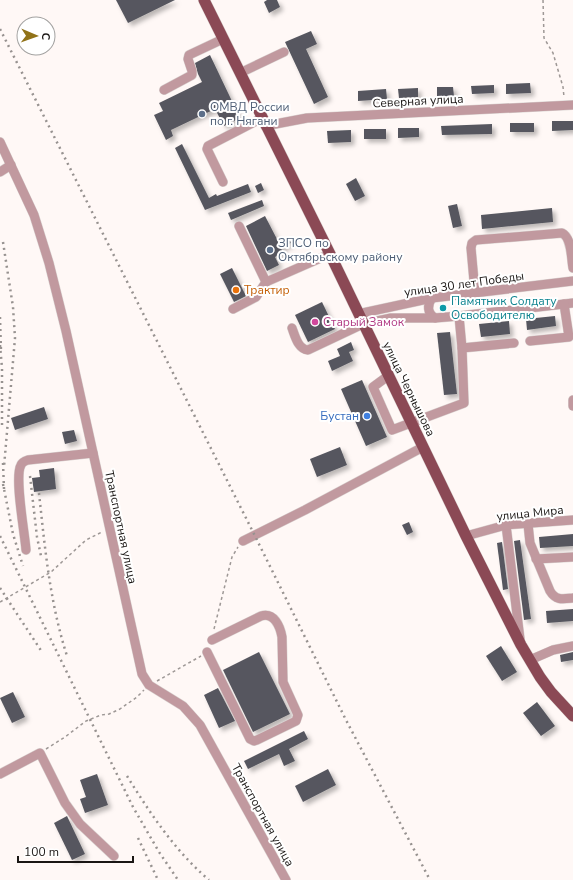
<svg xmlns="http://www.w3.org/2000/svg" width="573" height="880" font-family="'Nunito Sans',sans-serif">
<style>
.building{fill:#56575f;filter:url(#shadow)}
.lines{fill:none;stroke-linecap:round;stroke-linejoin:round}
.minor-casing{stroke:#dad4d2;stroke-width:10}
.major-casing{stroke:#dad4d2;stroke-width:12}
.path{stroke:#9e9896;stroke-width:1.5;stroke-dasharray:3 3;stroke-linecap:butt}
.minor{stroke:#c1999f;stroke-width:9}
.major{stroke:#8b4955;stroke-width:11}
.rail{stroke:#979290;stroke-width:2.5;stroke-dasharray:2 4;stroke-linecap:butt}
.service-dot{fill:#5c6f8a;stroke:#fff;stroke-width:1.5}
.food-dot{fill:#e8710a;stroke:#fff;stroke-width:1.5}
.culture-dot{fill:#0f9aa8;stroke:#fff;stroke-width:1.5}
.hotel-dot{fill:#d1479c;stroke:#fff;stroke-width:1.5}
.shop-dot{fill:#3f7fe0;stroke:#fff;stroke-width:1.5}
.labels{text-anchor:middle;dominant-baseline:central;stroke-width:4;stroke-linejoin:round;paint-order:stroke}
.street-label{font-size:12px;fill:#1a1614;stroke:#fff}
.service-label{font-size:12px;fill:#4e5e75;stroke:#fff;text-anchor:start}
.food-label{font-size:12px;fill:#c56008;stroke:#fff;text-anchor:start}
.culture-label{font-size:12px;fill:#0d838f;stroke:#fff;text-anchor:start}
.hotel-label{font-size:12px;fill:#b23c85;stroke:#fff;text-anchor:start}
.shop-label{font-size:12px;fill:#366cbe;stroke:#fff;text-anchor:end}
</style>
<defs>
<filter id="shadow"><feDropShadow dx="3.5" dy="3.5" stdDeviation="2" flood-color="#0004"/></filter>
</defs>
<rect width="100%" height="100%" fill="#fff8f6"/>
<!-- building -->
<g class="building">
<polygon points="116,0 175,0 128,23"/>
<polygon points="267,0 277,0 280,7 269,13 264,2"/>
<polygon points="311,31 317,44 306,49 328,97 314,104 285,42"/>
<polygon points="210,55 240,118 224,126 215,109 171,130 173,136 166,140 154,115 163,111 159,103 202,82 198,74 195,63"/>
<polygon points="530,83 531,93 506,94 506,84"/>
<polygon points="494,85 494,93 472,94 471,86"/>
<polygon points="437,87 453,87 454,96 437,97"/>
<polygon points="418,88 418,97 399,98 398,89"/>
<polygon points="386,89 387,99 358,101 358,91"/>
<polygon points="552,121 573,121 573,130 552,131"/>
<rect x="510" y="123" width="24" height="9"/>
<polygon points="492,124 492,134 442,135 441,126"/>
<polygon points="398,128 419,128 419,137 398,138"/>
<rect x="364" y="129" width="22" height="10"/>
<polygon points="351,130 351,142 328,143 327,131"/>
<polygon points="182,144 209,198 216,194 217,196 248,184 251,192 205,210 175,148"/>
<polygon points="356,178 365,196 355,201 346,184"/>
<polygon points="261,183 264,190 258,193 255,186"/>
<polygon points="262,200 264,206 231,220 228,213"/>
<polygon points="457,204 462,226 453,228 448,206"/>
<polygon points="552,208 553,222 482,229 481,215"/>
<polygon points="265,216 278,241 288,236 291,243 281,248 283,253 275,257 279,265 267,271 246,226"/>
<polygon points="232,268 246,296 234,302 220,274"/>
<polygon points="322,302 335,329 308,342 295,315"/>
<polygon points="555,316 556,326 527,330 526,319"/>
<polygon points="509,321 510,334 481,337 479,324"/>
<polygon points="450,332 457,394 444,395 437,333"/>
<polygon points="351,342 354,350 349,352 353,361 332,371 328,361 340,356 337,349"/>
<polygon points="362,380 387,437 366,446 341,389"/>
<polygon points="44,407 48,419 15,430 11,418"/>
<polygon points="74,430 77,441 65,444 62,432"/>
<polygon points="340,447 347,465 317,477 310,459"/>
<polygon points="54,468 56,489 34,492 32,478 40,477 39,470"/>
<polygon points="409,522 413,532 407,535 402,525"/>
<polygon points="573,534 573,546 540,548 539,537"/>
<polygon points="520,540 531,619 524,620 514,541"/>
<polygon points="502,542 508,589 503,590 497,543"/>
<polygon points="573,609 573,621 547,623 546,611"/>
<polygon points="501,646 517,672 502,681 486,656"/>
<polygon points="259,652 290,714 253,732 223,670"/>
<polygon points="573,652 573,660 561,662 560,655"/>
<polygon points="218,688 235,721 219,728 204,695"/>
<polygon points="13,692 25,717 12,723 0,698"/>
<polygon points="537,702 555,726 541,736 523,713"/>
<polygon points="304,731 308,739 289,749 295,761 284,766 279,754 248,769 244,761"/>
<polygon points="328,769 336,785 303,802 295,786"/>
<polygon points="97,774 108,805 85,813 80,799 86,797 80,780"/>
<polygon points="67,816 85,854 72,860 54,823"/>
</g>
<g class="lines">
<!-- minor casing -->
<g class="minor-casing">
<g id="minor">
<polyline points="240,73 284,52"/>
<polyline points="164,90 192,75 192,71 188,59 189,55 223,39"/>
<polyline points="265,126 307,118 573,105"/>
<polyline points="0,142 34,215 49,263 66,331 142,674 149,685 183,706 200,725 286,880"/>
<polyline points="0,172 11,165"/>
<polyline points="223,182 207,149 208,146 262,118"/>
<polyline points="239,226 266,282 330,254"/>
<path d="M475,292L471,248L472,243L476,240L562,233C572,238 571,258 573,268"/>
<path d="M432,298C427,305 427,313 435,318"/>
<polyline points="233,309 256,297 266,282"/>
<polyline points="358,314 432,298 573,281"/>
<path d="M292,328C295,336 298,349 308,350L363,324L391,318H435L459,316L573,303"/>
<polyline points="530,341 569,337 564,304"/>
<polyline points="462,348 514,343"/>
<polyline points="388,376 373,387 392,430 464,403 462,348 459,316"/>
<polyline points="573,400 573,406"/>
<path d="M528,524L530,543L550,591C556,601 563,599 573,598"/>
<polyline points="506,525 520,639"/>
<polyline points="466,536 506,525 573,520"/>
<polyline points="243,541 305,510 423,447"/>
<path d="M26,550C25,534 14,477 21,465C22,462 25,461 28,460L93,453"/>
<polyline points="536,559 573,557"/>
<path d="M207,652L250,739L254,741L257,740L296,721L298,715L283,682L282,637C280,626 274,612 261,616L212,640"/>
<polyline points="530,660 553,650 573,646"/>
<polyline points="0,774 40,753 65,803 80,824 114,856"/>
</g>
</g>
<!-- major casing -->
<g class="major-casing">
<polyline id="major" points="204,0 330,254 466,536 521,645 540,677 551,692 573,716"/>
</g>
<!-- path -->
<g class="path">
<polyline points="543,0 544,38 553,53 563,87 564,97"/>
<polyline points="0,602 51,572 86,540 102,532"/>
<polyline points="214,629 232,557 238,547"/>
<polyline points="157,681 201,656"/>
<polyline points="46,749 65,737 86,721 101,715 109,714 120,709 137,697 144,690"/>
</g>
<!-- minor -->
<use href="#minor" class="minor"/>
<!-- major -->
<use href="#major" class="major"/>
<!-- rail -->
<g class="rail">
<polyline points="0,29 254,534 346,720 430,880"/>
<polyline points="3,242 13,307 15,338 4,467"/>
<polyline points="0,317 1,351"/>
<polyline points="0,345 2,368 2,425"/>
<polyline points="3,463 4,489"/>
<polyline points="30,476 37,537 41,556"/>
<polyline points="3,484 13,534 23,566"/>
<path d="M39,493C45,549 50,603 67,656"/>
<polyline points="0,536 133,807 159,852 178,880"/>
<polyline points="0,588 42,652"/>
<path d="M127,776C150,813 175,851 209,880"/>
<polyline points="138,838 158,880"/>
</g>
</g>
<!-- markers -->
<g class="service-dot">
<circle cx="202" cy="114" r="4"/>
<circle cx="270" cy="250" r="4"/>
</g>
<circle class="food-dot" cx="236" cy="290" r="4"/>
<circle class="culture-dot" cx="443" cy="308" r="4"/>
<circle class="hotel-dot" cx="315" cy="322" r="4"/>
<circle class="shop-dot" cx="367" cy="416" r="4"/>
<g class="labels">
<!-- street labels -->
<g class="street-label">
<text transform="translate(418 101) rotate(-3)">Северная улица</text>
<text transform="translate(464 284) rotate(-8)">улица 30 лет Победы</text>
<text transform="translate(409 389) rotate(64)">улица Чернышова</text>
<text transform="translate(530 513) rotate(-6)">улица Мира</text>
<text transform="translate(121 527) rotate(78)">Транспортная улица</text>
<text transform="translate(263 815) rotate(61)">Транспортная улица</text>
</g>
<!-- service labels -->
<g class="service-label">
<text x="210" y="107">ОМВД России<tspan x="210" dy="14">по г. Нягани</tspan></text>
<text x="278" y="243">ЗПСО по<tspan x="278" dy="14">Октябрьскому району</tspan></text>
</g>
<!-- food labels -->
<g class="food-label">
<text x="244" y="290">Трактир</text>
</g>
<!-- culture labels -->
<g class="culture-label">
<text x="451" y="301">Памятник Солдату<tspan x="451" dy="14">Освободителю</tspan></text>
</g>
<!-- hotel labels -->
<g class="hotel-label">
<text x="323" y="322">Старый Замок</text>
</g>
<!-- shop labels -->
<g class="shop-label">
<text x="359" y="416">Бустан</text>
</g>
</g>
<!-- north arrow -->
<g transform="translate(36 36) rotate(92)"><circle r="19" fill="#ffffff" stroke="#a3a2a1"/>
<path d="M0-3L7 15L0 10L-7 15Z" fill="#917218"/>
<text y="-6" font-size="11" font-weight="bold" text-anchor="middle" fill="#1a1614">С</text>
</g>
<!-- scale -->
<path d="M18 856v6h115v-6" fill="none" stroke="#1a1614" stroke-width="2"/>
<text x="24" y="856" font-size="12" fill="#1a1614" stroke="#ffffff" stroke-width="3" paint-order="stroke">100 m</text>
</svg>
